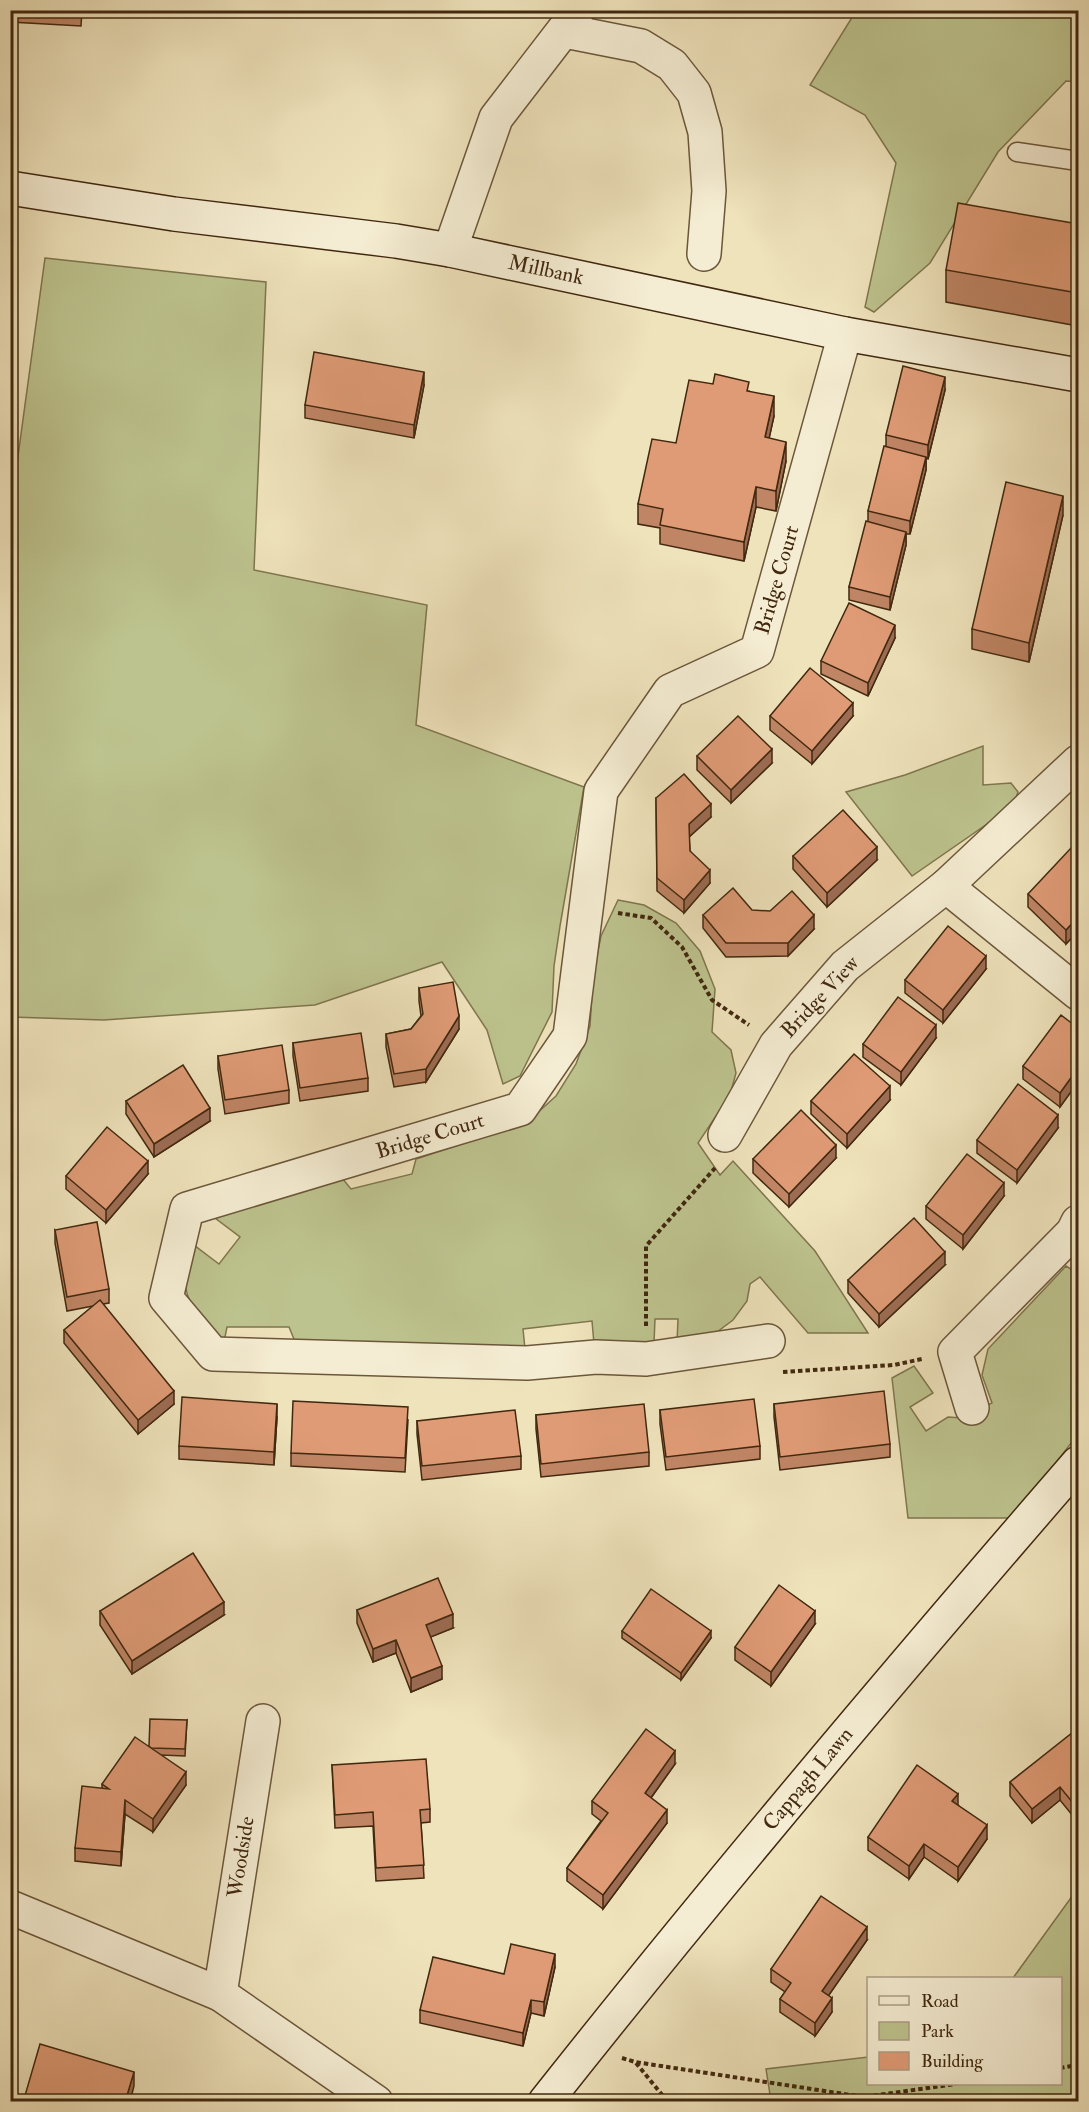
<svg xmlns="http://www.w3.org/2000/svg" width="1089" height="2112" font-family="'IM FELL Double Pica',serif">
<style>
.green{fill:#bdc38e;stroke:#7f764e;stroke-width:1.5}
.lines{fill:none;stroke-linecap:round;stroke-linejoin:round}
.lane-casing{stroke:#6c573a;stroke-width:21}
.street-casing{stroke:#6c573a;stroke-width:36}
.secondary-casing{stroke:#41280f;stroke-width:36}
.path{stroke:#41280f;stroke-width:4;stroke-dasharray:4.5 3;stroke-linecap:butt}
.lane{stroke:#f5edd3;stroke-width:18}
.street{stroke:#f5edd3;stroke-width:33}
.secondary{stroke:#f5edd3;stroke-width:33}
.wall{fill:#c08565;stroke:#41280f;stroke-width:1.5}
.shaded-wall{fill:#9c6c53;stroke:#41280f;stroke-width:1.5}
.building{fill:#df9b76;stroke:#41280f;stroke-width:1.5}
.labels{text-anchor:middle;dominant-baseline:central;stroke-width:4.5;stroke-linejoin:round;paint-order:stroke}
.street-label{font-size:21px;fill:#41280f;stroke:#f5edd3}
</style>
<rect width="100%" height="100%" fill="#efe3bc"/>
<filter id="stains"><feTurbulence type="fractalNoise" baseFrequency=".00333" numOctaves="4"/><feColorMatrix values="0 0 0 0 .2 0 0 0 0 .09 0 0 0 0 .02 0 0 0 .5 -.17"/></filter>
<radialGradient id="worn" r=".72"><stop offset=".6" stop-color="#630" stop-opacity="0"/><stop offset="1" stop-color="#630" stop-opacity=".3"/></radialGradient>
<!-- green -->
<g class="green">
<polygon points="856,11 1078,11 1078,82 1066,81 998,152 930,263 874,312 865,307 896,163 865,115 810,85"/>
<polygon points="45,258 266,282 254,570 427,605 416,725 584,787 560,926 554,966 552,1012 520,1076 503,1084 487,1030 442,962 315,1005 104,1020 11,1017 10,515"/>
<polygon points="983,746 983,785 1011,783 1018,792 1013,806 912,876 846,792 905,775"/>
<path d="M618,900L644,905L676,923L700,951L715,989L712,1032L731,1050L736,1073L730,1095L698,1143L720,1175L733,1161L815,1251L868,1333H808L760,1277L750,1284L747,1301L733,1320L702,1343H677L678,1319H655L654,1343L594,1344L592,1321L523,1329L525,1349L296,1344L289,1327H227L224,1342C215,1331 196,1313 190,1301C181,1284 187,1262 195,1246L219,1264L240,1237L215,1218L224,1212L342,1178L351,1189L412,1174L416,1159L526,1123L556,1096L576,1064L590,1026L593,976L601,936Z"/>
<polygon points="1066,1266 1077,1273 1078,1271 1078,1434 1014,1518 908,1518 892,1378 914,1366 933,1393 910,1407 926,1431 948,1417 963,1418 992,1403 982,1375 988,1349"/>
<polygon points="1078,1888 1078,2101 771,2101 766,2069 868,2057 868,2084 1060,2084 1060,1978 1013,1978"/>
</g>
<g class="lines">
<!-- lane casing -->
<g class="lane-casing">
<polyline id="lane" points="1017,152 1078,161"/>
</g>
<!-- street casing -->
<g class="street-casing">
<g id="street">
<polyline points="565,31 641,46 672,65 694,93 705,132 709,191 704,254"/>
<polyline points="450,250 496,118 576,14"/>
<polyline points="946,886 1078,993"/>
<polyline points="725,1135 776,1045 845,966 946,886 1078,762"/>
<polyline points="768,1341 646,1359 596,1357 527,1363 213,1354 166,1298 187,1209 520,1109 570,1036 601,791 670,691 757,651 845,334"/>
<polyline points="972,1408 955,1352 1073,1232 1078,1222"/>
<polyline points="263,1721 220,1994 376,2102"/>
<polyline points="10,1907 220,1994"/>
</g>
</g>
<!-- secondary casing -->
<g class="secondary-casing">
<g id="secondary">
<polyline points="10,188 174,214 396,241 450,250 845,334 1078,375"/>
<path d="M545,2102C717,1884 897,1672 1078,1463"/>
</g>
</g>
<!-- path -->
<g class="path">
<polyline points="618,913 651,918 682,947 712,1000 749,1025"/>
<polyline points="646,1326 646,1246 715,1168"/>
<polyline points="783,1372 894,1365 922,1359"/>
<polyline points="622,2058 635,2062 864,2097 956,2084"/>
<polyline points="636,2063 668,2102"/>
<polyline points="1060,2068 1078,2065"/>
</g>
<!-- lane -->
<use href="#lane" class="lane"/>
<!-- street -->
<use href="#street" class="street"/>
<!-- secondary -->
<use href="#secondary" class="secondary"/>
</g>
<!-- wall -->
<g class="wall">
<polygon points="10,10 82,10 81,26 10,22"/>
<polygon points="1078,224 1078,326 946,302 946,270"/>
<polygon points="424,385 414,438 305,418 305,405"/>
<polygon points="945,390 928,459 926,458 926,470 910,534 906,534 906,545 890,610 849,600 849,587 868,522 868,511 886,447 886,435"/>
<polygon points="749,391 774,416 769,438 786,461 776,511 756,507 744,561 660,544 660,528 638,524 638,504 676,443"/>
<polygon points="1063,515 1029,662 972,649 972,629"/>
<polygon points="895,638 868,696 821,674 821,661"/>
<polygon points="770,716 853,716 812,764 770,730"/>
<polygon points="697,756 772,763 731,803 697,770"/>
<polygon points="656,798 711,817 689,837 690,851 710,883 684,913 657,891"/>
<polygon points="1078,855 1078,931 1066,944 1028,907 1028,894"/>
<polygon points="793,856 877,860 827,907 793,869"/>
<polygon points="703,915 814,929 788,956 726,957 703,928"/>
<polygon points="986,969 943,1023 905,993 905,980"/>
<polygon points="419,988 459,1029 426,1082 394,1087 386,1047 386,1034 411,1029 421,1016 419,1001"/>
<polygon points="1078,1028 1078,1082 1060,1107 1023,1079 1023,1066"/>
<polygon points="936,1038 901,1085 863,1057 863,1044"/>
<polygon points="293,1043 368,1078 368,1091 300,1101 293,1056"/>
<polygon points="218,1056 289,1090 289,1103 225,1114 218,1069"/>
<polygon points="890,1100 847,1148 811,1114 811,1101"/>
<polygon points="126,1101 210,1121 154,1157 126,1114"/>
<polygon points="1058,1128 1017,1183 977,1153 977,1140"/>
<polygon points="836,1158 789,1207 753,1173 753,1159"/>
<polygon points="148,1174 106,1223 66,1189 66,1176"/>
<polygon points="1004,1196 963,1249 926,1219 926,1206"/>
<polygon points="55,1230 109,1289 109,1303 103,1304 174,1404 138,1434 64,1343 64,1330 93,1306 67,1311 55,1243"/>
<polygon points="945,1265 879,1327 848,1293 848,1280"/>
<polygon points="774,1404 890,1444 890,1457 780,1470 774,1417"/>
<polygon points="660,1410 760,1446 760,1459 666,1470 660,1424"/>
<polygon points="536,1415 649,1452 649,1466 541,1477 536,1429"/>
<polygon points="277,1417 274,1465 179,1459 179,1446"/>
<polygon points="408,1420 405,1472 291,1466 291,1453"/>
<polygon points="417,1421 521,1456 521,1469 422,1480 417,1434"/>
<polygon points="357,1610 453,1628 430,1637 442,1679 411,1692 396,1653 373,1662 357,1623"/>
<polygon points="100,1611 224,1615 132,1674 100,1625"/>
<polygon points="815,1624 771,1686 735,1660 735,1647"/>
<polygon points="622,1631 711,1638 681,1680 622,1638"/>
<polygon points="187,1720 185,1756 161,1755 186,1785 153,1832 125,1814 121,1866 75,1861 75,1848 102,1788 102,1784 149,1746"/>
<polygon points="1078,1731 1077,1821 1060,1800 1032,1823 1010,1796 1010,1782"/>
<polygon points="675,1764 651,1798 667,1823 603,1909 567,1881 567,1868 601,1821 592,1814 592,1801"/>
<polygon points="332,1765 430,1809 430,1822 421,1823 424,1878 376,1881 373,1826 335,1828"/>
<polygon points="958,1805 987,1839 958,1881 924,1857 909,1879 868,1850 868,1837"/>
<polygon points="867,1940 828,1996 832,2012 815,2036 780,2012 780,1999 785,1992 771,1982 771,1969"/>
<polygon points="555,1967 544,2016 531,2013 523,2046 420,2023 420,2010"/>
</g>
<!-- shaded-wall -->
<g class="shaded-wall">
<polygon points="424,372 424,385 414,438 414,425"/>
<polygon points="945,377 945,390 928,459 928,445"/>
<polygon points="774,396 774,416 765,457 765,437"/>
<polygon points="786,442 786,461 776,511 776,491"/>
<polygon points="926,457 926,470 910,534 910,521"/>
<polygon points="756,487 756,507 744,561 744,542"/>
<polygon points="1063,496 1063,515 1029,662 1029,643"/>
<polygon points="906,532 906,545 890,610 890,597"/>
<polygon points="895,625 895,638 868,696 868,683"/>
<polygon points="853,703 853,716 812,764 812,751"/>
<polygon points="772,749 772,763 731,803 731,790"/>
<polygon points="711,804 711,817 689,837 689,824"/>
<polygon points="877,847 877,860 827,907 827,893"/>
<polygon points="710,870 710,883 684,913 684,900"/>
<polygon points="814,915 814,929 788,956 788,943"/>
<polygon points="1078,917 1078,931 1066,944 1066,930"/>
<polygon points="986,956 986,969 943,1023 943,1010"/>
<polygon points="459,1016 459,1029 426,1082 426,1069"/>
<polygon points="936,1025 936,1038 901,1085 901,1072"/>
<polygon points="1078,1068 1078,1082 1060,1107 1060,1093"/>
<polygon points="890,1086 890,1100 847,1148 847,1134"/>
<polygon points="210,1108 210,1121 154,1157 154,1144"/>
<polygon points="1058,1115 1058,1128 1017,1183 1017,1170"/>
<polygon points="836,1145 836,1158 789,1207 789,1194"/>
<polygon points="148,1161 148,1174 106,1223 106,1210"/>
<polygon points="1004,1183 1004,1196 963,1249 963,1235"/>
<polygon points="945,1252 945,1265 879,1327 879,1314"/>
<polygon points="174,1391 174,1404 138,1434 138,1420"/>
<polygon points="277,1404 277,1417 274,1465 274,1452"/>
<polygon points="224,1602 224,1615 132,1674 132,1661"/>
<polygon points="815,1611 815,1624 771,1686 771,1672"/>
<polygon points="453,1614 453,1628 426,1639 426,1625"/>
<polygon points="711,1631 711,1638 681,1680 681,1673"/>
<polygon points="396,1640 396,1653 373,1662 373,1649"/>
<polygon points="442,1666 442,1679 411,1692 411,1678"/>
<polygon points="675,1751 675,1764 645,1806 645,1793"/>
<polygon points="186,1772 186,1785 153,1832 153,1819"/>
<polygon points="1060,1787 1060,1800 1032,1823 1032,1809"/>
<polygon points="958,1794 958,1807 952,1801"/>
<polygon points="125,1800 125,1814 121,1866 121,1852"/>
<polygon points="1078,1807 1078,1821 1077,1821 1077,1808"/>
<polygon points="667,1810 667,1823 603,1909 603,1895"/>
<polygon points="987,1825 987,1839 958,1881 958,1867"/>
<polygon points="924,1844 924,1857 909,1879 909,1866"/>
<polygon points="867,1927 867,1940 822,2005 822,1991"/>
<polygon points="555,1954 555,1967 544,2016 544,2002"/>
<polygon points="832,1998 832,2012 815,2036 815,2023"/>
<polygon points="531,2000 531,2013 523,2046 523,2033"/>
<polygon points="134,2072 134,2086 130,2102 125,2102"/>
</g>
<!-- building -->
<g class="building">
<polygon points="41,10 81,10 81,13"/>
<polygon points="958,203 1078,224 1078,293 946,270"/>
<polygon points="314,352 424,372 414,425 305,405"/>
<polygon points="903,366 945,377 928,445 886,435"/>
<polygon points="715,374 749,382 747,391 774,396 765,437 786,442 776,491 756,487 744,542 660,525 663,509 638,504 652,439 676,443 689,380 713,384"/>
<polygon points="884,446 926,457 910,521 868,511"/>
<polygon points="1006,482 1063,496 1029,643 972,629"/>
<polygon points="866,521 906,532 890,597 849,587"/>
<polygon points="849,603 895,625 868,683 821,661"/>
<polygon points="810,668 853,703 812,751 770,716"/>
<polygon points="738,716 772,749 731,790 697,756"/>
<polygon points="684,774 711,804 689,824 690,851 710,870 684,900 657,878 656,798"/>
<polygon points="843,810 877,847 827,893 793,856"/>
<polygon points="1071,848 1078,855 1078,917 1066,930 1028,894"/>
<polygon points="733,888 752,910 770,911 792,891 814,915 788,943 726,943 703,915"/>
<polygon points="948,926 986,956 943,1010 905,980"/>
<polygon points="453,982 459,1016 426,1069 394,1074 386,1034 411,1029 423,1014 419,988"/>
<polygon points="898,997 936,1025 901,1072 863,1044"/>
<polygon points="1061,1015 1078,1028 1078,1068 1060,1093 1023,1066"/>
<polygon points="361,1033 368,1078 300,1088 293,1043"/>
<polygon points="282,1045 289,1090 225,1100 218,1056"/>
<polygon points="854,1054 890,1086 847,1134 811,1101"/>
<polygon points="183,1065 210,1108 154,1144 126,1101"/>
<polygon points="1018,1084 1058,1115 1017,1170 977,1140"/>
<polygon points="801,1110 836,1145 789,1194 753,1159"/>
<polygon points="107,1127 148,1161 106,1210 66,1176"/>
<polygon points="967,1154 1004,1183 963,1235 926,1206"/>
<polygon points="914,1218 945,1252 879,1314 848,1280"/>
<polygon points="97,1222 109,1289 67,1297 55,1230"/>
<polygon points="100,1300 174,1391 138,1420 64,1330"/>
<polygon points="884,1391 890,1444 780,1457 774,1404"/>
<polygon points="182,1397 277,1404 274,1452 179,1446"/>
<polygon points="754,1399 760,1446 666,1457 660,1410"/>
<polygon points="293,1401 408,1407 405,1458 291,1453"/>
<polygon points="644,1404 649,1452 541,1464 536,1415"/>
<polygon points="515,1410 521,1456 422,1466 417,1421"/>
<polygon points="193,1553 224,1602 132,1661 100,1611"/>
<polygon points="438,1578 453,1614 426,1625 442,1666 411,1678 396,1640 373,1649 357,1610"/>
<polygon points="779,1585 815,1611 771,1672 735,1647"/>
<polygon points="651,1589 711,1631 681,1673 622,1631"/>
<polygon points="150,1719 187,1720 185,1749 151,1748 149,1746"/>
<polygon points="646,1729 675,1751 645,1793 667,1810 603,1895 567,1868 608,1813 592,1801"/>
<polygon points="1077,1729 1078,1731 1078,1807 1077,1808 1060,1787 1032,1809 1010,1782"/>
<polygon points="135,1737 186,1772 153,1819 125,1800 121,1852 75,1848 82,1786 109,1789 102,1784"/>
<polygon points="426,1759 430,1809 420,1810 424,1865 376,1868 373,1812 335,1815 332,1765"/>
<polygon points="917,1765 958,1794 952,1801 987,1825 958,1867 924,1844 909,1866 868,1837"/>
<polygon points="821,1896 867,1927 822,1991 832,1998 815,2023 780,1999 791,1983 771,1969"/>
<polygon points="511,1944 555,1954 544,2002 531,2000 523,2033 420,2010 433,1957 504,1974"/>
<polygon points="40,2044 134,2072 125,2102 30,2102 24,2099"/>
</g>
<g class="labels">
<!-- street labels -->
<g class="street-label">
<text transform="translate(546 270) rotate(12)">Millbank</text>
<text transform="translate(777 580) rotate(-74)">Bridge Court</text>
<text transform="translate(820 997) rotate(-47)">Bridge View</text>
<text transform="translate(430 1136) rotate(-17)">Bridge Court</text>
<text transform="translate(808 1779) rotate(-50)">Cappagh Lawn</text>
<text transform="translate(241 1857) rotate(-81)">Woodside</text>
</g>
</g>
<!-- margin -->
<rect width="1089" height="2112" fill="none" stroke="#efe3bc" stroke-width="36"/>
<rect x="12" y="12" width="1065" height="2088" fill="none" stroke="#41280f" stroke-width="3"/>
<rect x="18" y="18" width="1053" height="2076" fill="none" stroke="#41280f" stroke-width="1.5"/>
<!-- legend -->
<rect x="867" y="1977" width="195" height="108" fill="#f5edd3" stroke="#ad9e85" stroke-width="1.5"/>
<rect x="879" y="1996" width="30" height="9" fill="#f5edd3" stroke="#ad9e85" stroke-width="1.5"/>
<text x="921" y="2007" font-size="18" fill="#41280f">Road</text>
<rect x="879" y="2022" width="30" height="18" fill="#bdc38e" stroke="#ad9e85" stroke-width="1.5"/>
<text x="921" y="2037" font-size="18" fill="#41280f">Park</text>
<rect x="879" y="2052" width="30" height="18" fill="#df9b76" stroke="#ad9e85" stroke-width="1.5"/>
<text x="921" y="2067" font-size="18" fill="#41280f">Building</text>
<rect width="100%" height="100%" filter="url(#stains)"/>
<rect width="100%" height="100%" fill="url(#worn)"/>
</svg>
